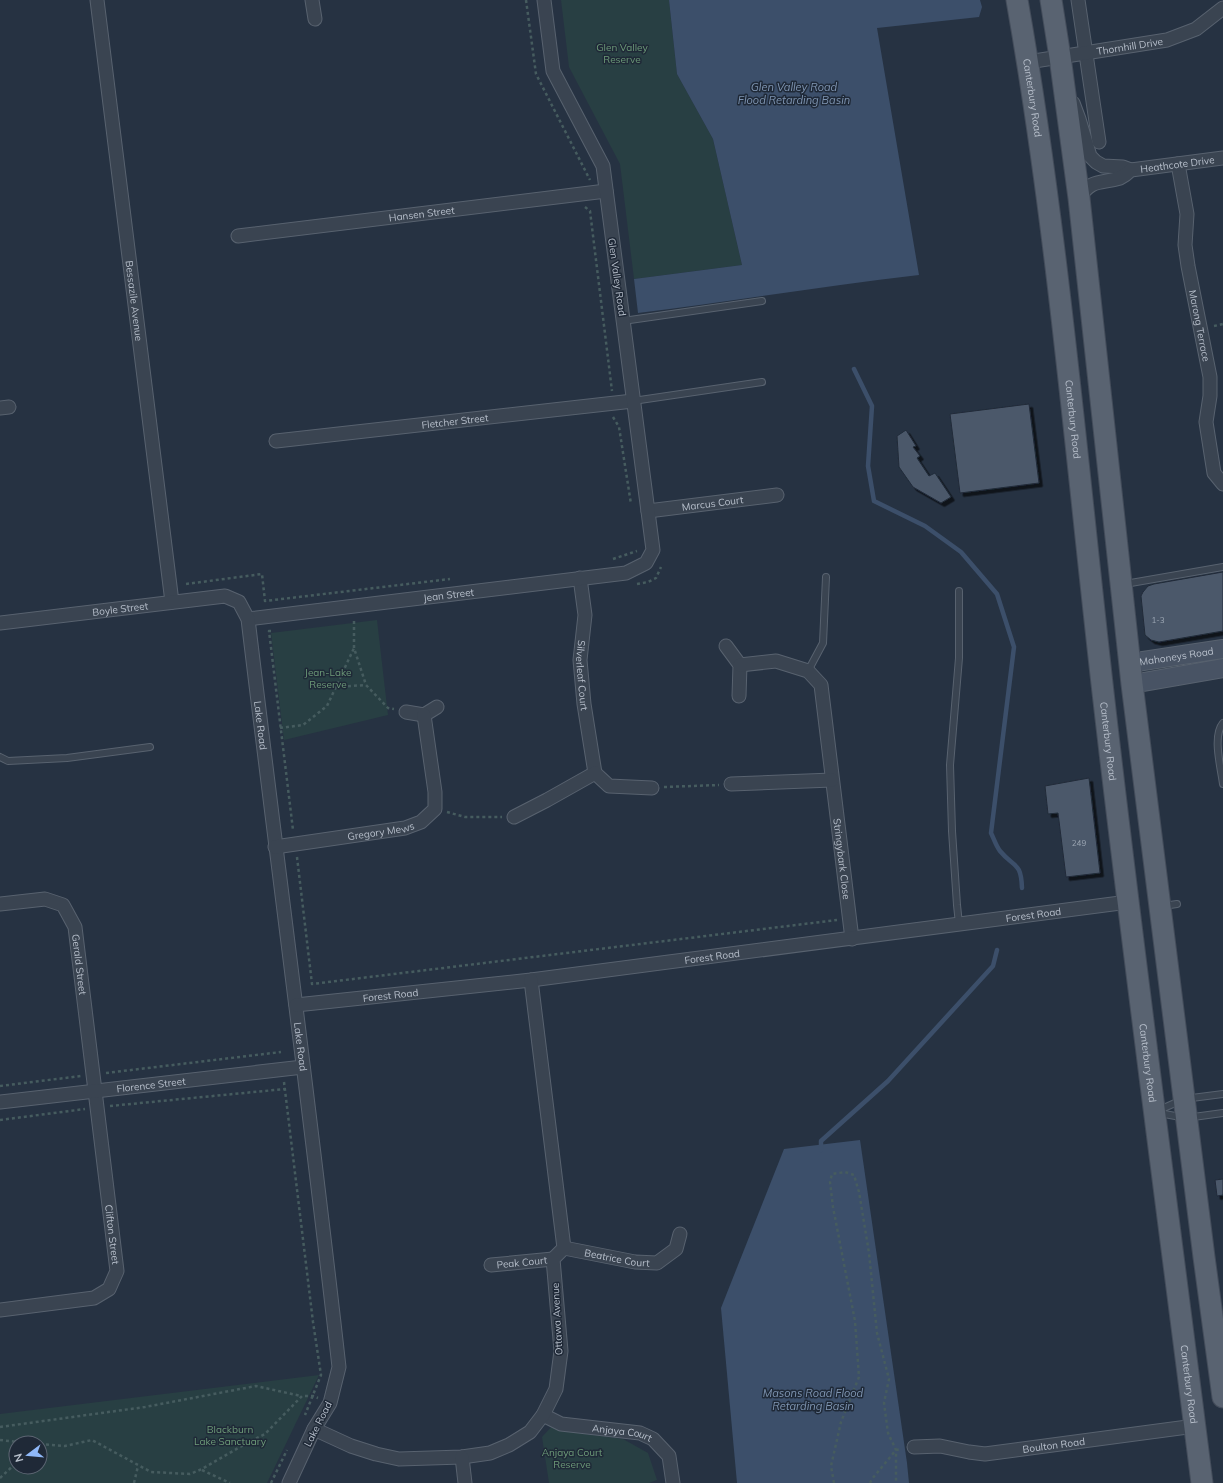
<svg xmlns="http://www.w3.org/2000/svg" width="1223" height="1483" font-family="Mulish,sans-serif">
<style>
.green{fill:#283f43;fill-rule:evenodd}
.water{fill:#3c4f6a}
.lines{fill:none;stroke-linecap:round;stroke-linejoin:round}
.stream{stroke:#3c4f6a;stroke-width:4.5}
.building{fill:#4c596b;stroke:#212b39;filter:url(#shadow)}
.service-casing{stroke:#58626f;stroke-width:8}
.minor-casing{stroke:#58626f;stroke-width:15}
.secondary-casing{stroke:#58626f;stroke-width:20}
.primary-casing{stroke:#444d5b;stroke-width:23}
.path{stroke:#465c5f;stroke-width:2.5;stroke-dasharray:3 3;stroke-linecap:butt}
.service{stroke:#3a4451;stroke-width:6}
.minor{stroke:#3a4451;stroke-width:13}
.secondary{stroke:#485364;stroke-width:18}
.primary{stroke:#596371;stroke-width:21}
.labels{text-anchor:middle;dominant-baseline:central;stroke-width:3;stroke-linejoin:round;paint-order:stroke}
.number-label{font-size:8px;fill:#9ca6b3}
.street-label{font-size:10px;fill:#b7bfcb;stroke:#1f2937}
.park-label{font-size:10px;fill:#6e9c79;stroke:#1f2937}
.water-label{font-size:11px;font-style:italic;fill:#7f95b2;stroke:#1f2937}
</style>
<defs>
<filter id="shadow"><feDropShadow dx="3.5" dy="3.5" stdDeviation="0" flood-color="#0009"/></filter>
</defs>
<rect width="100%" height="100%" fill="#263242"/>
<!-- green -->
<g class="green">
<polygon points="561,0 669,0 677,74 713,139 742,265 634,279 620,164 569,67"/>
<polygon points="377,620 388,715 284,740 271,633"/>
<path d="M319,1375L267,1483H0V1414ZM16,1443H40V1467H16Z"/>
<polygon points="554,1424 570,1432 623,1439 648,1453 657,1480 649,1483 549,1483 542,1437"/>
</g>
<!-- water -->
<g class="water">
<path d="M669,0H980L982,7L979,17L877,28L919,275C825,286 732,301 638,313L634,279L742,265L713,139L677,74Z"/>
<polygon points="860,1140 907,1463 909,1483 737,1483 721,1308 784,1149"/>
</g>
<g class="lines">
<!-- stream -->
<g class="stream">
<path d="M854,369L872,406L868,466L874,501L925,526L961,552L997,594L1014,647L991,833C994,839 996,846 1000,851C1014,868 1021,861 1022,888"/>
<polyline points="821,1150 821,1141 888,1081 993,966 997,950"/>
</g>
</g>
<!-- building -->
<g class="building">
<polygon points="1029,404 1039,483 960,493 950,414"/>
<polygon points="906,430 916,446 913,447 920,456 917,458 929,476 935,473 951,497 941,503 913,487 899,467 897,436"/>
<polygon points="1223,572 1223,631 1159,642 1151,640 1145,635 1141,596 1143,592 1148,586 1154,584"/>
<polygon points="1089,778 1100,873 1066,877 1058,813 1048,814 1045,786"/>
<polygon points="1223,1179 1223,1195 1217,1196 1215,1180"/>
</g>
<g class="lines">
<!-- service casing -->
<g class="service-casing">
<g id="service">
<polyline points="623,321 762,301"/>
<polyline points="633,401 762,382"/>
<polyline points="1125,584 1223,567"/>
<polyline points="808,671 823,643 826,577"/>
<path d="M1223,723C1212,736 1221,768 1223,784"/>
<polyline points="0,757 8,761 67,758 150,747"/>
<polyline points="1163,906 1177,904"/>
<polyline points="959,924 957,905 952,831 950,765 959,658 959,591"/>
<polyline points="1157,1111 1184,1099 1223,1094"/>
<polyline points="1159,1113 1186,1118 1223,1113"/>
</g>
</g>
<!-- minor casing -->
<g class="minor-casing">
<g id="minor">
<path id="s1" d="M97,0L172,602"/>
<polyline points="312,0 315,19"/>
<polyline points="1078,0 1099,142"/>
<path id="s2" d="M1028,62L1167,40L1196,29L1223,8"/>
<polyline points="1073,103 1079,119 1090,156 1096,162 1103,166 1123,167 1131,170"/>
<path id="s3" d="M1178,164L1187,214L1185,245L1188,266L1210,377V396L1206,422L1214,473L1223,484"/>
<path id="s4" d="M1079,198C1092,178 1101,184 1120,178C1124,176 1128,173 1131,170L1223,158"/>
<path id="s5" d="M238,236L606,191"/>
<polyline points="0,408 9,407"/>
<path id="s6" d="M276,441L633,401"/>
<path id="s7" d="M648,511L777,495"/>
<path id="s8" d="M580,578L585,615L580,660L584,704L595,773"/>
<path id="s9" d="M248,619L626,573L646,563L653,550L603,166L553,71L544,0"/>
<path id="s10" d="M0,623L225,596L239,602L248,619C278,869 311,1117 339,1367L330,1403L314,1429L289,1483"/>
<polyline points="726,646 740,665 739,696"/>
<path id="s11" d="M740,665L776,661L808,671L821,685L852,939"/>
<polyline points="406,712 424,715 437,707"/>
<polyline points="731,784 832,780"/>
<polyline points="514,817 547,800 595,773 609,786 652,788"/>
<path id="s12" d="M275,847L405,828L421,822L435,809V792L424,715"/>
<path id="s13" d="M0,904L45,899L63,905L75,927L117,1271L109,1289L94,1298L0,1310"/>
<path id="s14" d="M296,1005L531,980L1128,902"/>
<path id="s15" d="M0,1102L303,1067"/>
<path id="s16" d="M564,1248L635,1262L657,1263L676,1249L680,1234"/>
<path id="s17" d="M491,1265L553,1259"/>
<path id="s18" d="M543,1415L561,1424L640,1433L653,1439L669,1456L673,1483"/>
<polyline points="314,1429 351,1446 376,1454 399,1459 462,1457 490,1453 509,1445 530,1432 543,1415 556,1389 561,1351 553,1259 564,1248 531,980"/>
<path id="s19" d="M914,1447L940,1446L969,1452L985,1454L1195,1426"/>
<polyline points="462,1457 465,1483"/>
</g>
</g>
<!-- secondary casing -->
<g class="secondary-casing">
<g id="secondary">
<path id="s20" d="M1130,663L1223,649"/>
<polyline points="1132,684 1223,668"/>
</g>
</g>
<!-- primary casing -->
<g class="primary-casing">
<g id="primary">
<path id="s21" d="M1017,0C1058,232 1077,467 1104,701C1134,962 1169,1222 1202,1483"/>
<polyline points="1051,0 1060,57 1079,198 1132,684 1204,1257 1223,1397"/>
</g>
</g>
<!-- path -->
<g class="path">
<polyline points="526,0 536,74 590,180"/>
<polyline points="585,207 590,211 612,391"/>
<polyline points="1214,326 1223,324"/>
<polyline points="613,417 619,427 631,504"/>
<polyline points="613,559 637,551"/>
<polyline points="186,584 262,574 265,601 450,579"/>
<polyline points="637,584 648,582 656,578 661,567"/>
<polyline points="354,621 354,648 366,685 388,708 394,709"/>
<polyline points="271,631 269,631 293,830"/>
<polyline points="336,687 366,685"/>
<polyline points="280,728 303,725 327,706 354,648"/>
<polyline points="664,787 719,785"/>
<polyline points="447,812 465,817 502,817"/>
<polyline points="297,857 312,984 837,920"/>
<polyline points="106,1073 281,1052"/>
<polyline points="284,1082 313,1322 321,1375 305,1415"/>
<polyline points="0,1086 81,1076"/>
<polyline points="110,1106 285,1089"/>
<polyline points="0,1120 85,1109"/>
<polyline points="0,1427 145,1407 256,1386 301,1396"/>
<polyline points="0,1440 27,1443"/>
<polyline points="40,1444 65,1446 92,1440 151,1472 190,1474 202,1469 247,1443 265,1434 302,1396 313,1396 318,1398"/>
<polyline points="202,1470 230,1483"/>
<polyline points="0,1478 16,1463"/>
<polyline points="134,1483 138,1466"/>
<polyline points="271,1483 287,1450"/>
<polyline points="834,1483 831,1466 841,1422 859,1377 855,1321 833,1207 830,1182 832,1174 845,1172 854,1175 859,1192 869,1253 877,1333 889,1379 884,1403 888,1433 896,1450 896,1483"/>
<polyline points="870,1483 872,1479 896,1450 901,1449"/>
</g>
<!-- service -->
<use href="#service" class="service"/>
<!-- minor -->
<use href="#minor" class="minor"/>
<!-- secondary -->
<use href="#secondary" class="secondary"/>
<!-- primary -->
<use href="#primary" class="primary"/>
</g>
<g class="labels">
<!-- number labels -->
<g class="number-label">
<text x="1158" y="620">1-3</text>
<text x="1079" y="843">249</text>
</g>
<!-- street labels -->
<g class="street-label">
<text stroke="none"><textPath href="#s2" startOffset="103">Thornhill Drive</textPath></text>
<text stroke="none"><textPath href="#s21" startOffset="99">Canterbury Road</textPath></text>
<text stroke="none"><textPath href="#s4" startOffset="108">Heathcote Drive</textPath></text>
<text stroke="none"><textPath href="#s5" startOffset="185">Hansen Street</textPath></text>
<text transform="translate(617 277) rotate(82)">Glen Valley Road</text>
<text stroke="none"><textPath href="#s1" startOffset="303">Bessazile Avenue</textPath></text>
<text stroke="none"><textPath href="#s3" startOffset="164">Marong Terrace</textPath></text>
<text stroke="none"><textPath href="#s21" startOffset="423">Canterbury Road</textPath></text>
<text stroke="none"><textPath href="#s6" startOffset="180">Fletcher Street</textPath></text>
<text stroke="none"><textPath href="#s7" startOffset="65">Marcus Court</textPath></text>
<text stroke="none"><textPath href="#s9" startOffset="202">Jean Street</textPath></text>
<text stroke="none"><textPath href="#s10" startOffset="121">Boyle Street</textPath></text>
<text stroke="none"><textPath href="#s20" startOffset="47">Mahoneys Road</textPath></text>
<text stroke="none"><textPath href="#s8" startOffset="98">Silverleaf Court</textPath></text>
<text stroke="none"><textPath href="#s10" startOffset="368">Lake Road</textPath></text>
<text stroke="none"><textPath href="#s21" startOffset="747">Canterbury Road</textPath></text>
<text stroke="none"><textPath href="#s12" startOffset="107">Gregory Mews</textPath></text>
<text stroke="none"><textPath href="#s11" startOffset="264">Stringybark Close</textPath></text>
<text stroke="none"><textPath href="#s14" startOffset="743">Forest Road</textPath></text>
<text stroke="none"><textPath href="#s14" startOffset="419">Forest Road</textPath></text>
<text stroke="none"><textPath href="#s13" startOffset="127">Gerald Street</textPath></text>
<text stroke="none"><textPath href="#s14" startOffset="95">Forest Road</textPath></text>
<text stroke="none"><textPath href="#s10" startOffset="692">Lake Road</textPath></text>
<text stroke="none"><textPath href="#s21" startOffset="1071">Canterbury Road</textPath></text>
<text stroke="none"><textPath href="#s15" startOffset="152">Florence Street</textPath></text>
<text stroke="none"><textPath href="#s13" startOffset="399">Clifton Street</textPath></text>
<text stroke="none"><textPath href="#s16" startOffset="54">Beatrice Court</textPath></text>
<text stroke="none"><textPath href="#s17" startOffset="31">Peak Court</textPath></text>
<text transform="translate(557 1319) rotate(-93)">Ottawa Avenue</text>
<text stroke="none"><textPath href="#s21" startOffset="1395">Canterbury Road</textPath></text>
<text transform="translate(318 1424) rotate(-63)">Lake Road</text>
<text stroke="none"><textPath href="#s18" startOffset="82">Anjaya Court</textPath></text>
<text stroke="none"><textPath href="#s19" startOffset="141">Boulton Road</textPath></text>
</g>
<!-- park labels -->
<g class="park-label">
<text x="622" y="47">Glen Valley<tspan x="622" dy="12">Reserve</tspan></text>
<text x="328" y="672">Jean-Lake<tspan x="328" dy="12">Reserve</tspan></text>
<text x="230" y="1429">Blackburn<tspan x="230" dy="12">Lake Sanctuary</tspan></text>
<text x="572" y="1452">Anjaya Court<tspan x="572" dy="12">Reserve</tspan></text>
</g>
<!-- water labels -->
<g class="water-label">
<text x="794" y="87">Glen Valley Road<tspan x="794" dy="13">Flood Retarding Basin</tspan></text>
<text x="813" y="1393">Masons Road Flood<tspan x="813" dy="13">Retarding Basin</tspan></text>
</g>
</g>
<!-- north arrow -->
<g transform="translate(28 1455) rotate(254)"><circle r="19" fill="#1f2937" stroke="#5c6572"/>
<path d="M0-3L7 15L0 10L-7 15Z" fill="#8fb8f8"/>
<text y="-6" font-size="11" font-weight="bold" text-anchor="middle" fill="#b7bfcb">N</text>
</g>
</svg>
